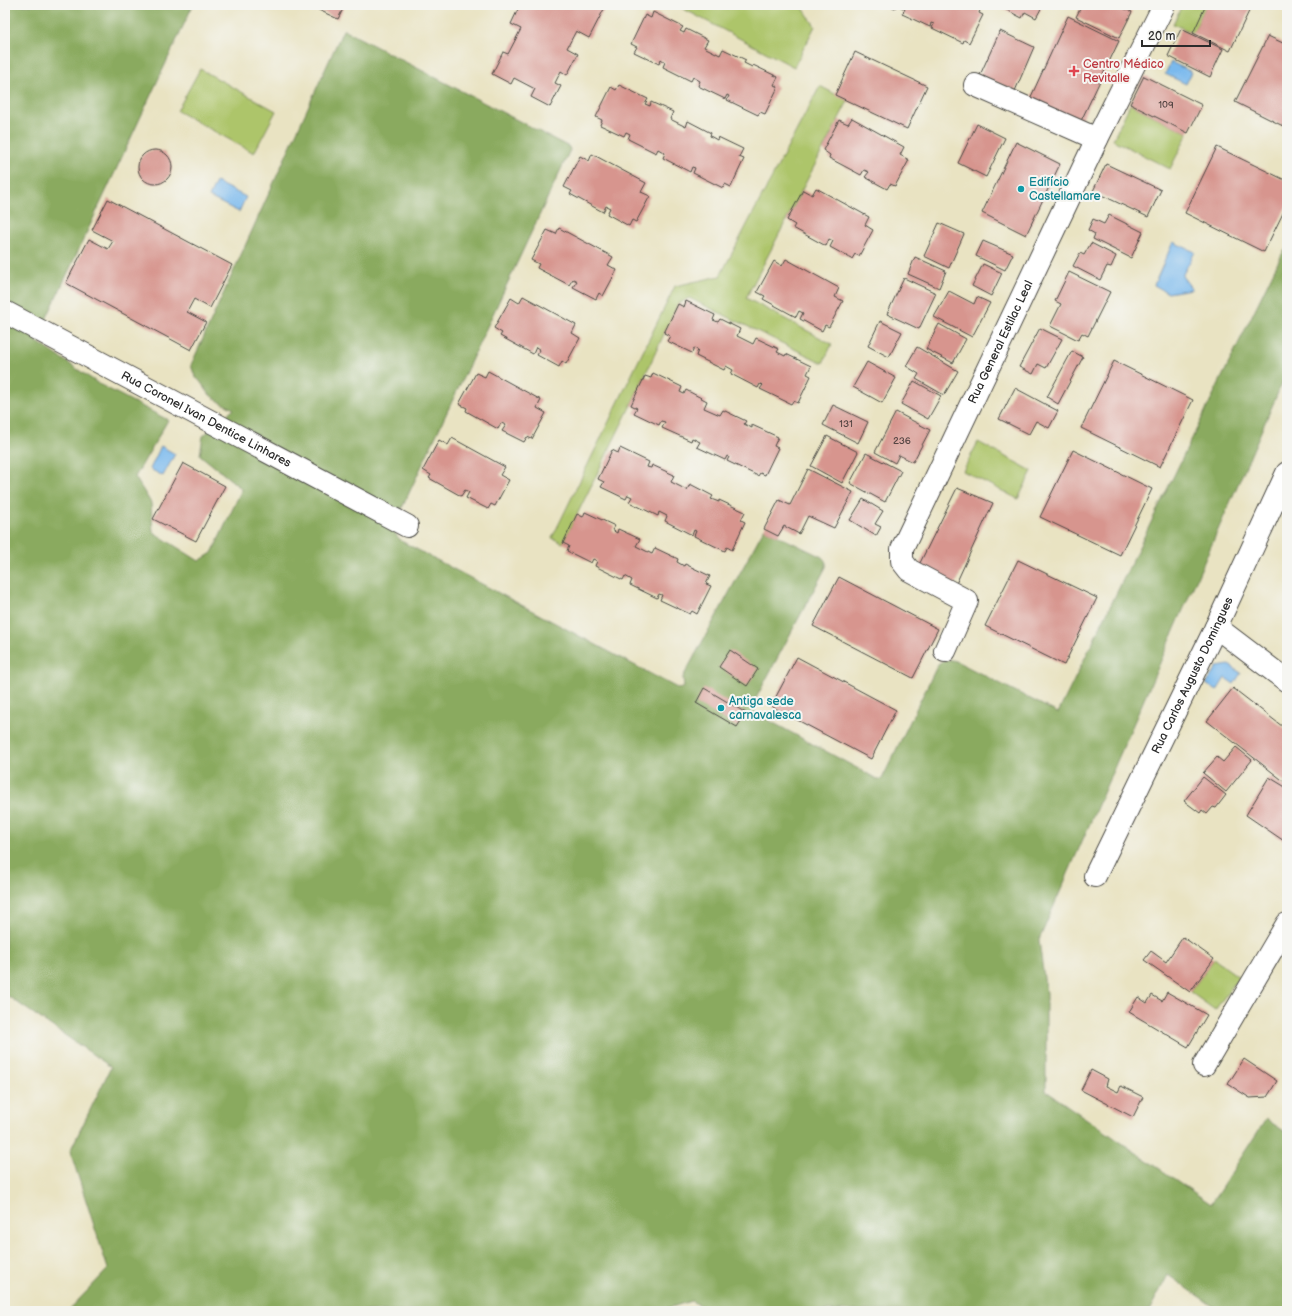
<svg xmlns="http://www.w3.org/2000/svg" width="1292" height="1316" font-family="'Balsamiq Sans',sans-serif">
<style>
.green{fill:#adc56a;stroke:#6c784a}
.forest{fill:#8aaa5e;stroke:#5a6a44}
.water{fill:#7ab9ed;stroke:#52728c}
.building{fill:#d7958e}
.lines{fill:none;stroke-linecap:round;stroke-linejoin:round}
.minor-casing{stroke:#484742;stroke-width:24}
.minor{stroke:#fff;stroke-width:22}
.health-dot{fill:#e0444e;stroke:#f6f6f2;stroke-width:1.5}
.culture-dot{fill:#0f9aa8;stroke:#f6f6f2;stroke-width:1.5}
.labels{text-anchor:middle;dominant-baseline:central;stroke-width:4;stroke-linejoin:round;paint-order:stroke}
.number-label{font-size:10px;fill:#564644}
.health-label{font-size:12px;fill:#be3a42;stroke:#f6f6f2;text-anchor:start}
.culture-label{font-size:12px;fill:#0d838f;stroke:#f6f6f2;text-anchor:start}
.street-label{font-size:12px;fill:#2b2b2b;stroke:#f6f6f2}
</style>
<rect width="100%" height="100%" fill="#f6f6f2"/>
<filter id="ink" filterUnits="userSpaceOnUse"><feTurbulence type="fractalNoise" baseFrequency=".025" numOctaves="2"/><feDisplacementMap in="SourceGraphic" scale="8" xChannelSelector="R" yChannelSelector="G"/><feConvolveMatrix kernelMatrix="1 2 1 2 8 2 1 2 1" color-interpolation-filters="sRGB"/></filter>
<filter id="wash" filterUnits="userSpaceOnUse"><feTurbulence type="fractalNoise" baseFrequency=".012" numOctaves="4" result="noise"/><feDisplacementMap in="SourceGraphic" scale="16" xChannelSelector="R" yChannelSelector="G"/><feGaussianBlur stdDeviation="0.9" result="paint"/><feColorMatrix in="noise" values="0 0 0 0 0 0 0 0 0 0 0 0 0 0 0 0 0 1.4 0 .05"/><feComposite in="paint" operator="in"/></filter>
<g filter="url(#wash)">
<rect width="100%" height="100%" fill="#e9e3c2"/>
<!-- green -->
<g class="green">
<polygon points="676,5 801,5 815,26 794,67"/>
<polygon points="1182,5 1206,5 1193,33 1173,24"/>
<polygon points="200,69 276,111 254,153 177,111"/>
<polygon points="820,86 848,101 746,298 832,344 823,363 689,298 678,304 631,405 563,543 552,538 675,286 720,276"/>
<polygon points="1130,104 1188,133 1170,169 1113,140"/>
<polygon points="978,442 1032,471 1018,499 963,471"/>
<polygon points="1214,959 1239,977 1215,1010 1190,992"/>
</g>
<!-- forest -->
<path class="forest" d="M5,5H193L36,341L99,384L168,420L135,477L151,503L153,532L199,561L212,553L242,489L200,455L203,436L234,409L220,402L210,395L199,380L195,377L191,365L343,30H344L569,147L570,150L394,525C393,533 397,537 403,542L679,689L684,687L683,677L764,529L822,557C825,560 827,563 826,567L754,702L753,709L757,714L879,780L882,779L938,664C944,659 949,659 956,661L1058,713L1282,254L1287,248V372L1039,940L1046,994V1091L1211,1204L1266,1119L1287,1133V1311H1220L1168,1275L1149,1311H712L691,1301L659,1311H68L108,1269L70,1151L111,1067L5,994Z"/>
<!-- water -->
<g class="water">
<polygon points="1171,62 1192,72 1186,84 1165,74"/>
<polygon points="216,182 246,197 239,212 209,197"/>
<polygon points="1173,242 1195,252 1182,276 1192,289 1168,293 1154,285"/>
<polygon points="161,446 175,454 163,476 150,469"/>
<polygon points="1229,665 1241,673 1234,684 1225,678 1217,691 1206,684 1217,667"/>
</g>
<g id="blocks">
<!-- building -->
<g class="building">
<polygon points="308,5 345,5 338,19"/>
<polygon points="520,5 596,5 604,9 589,38 576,31 567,48 578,54 567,75 561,71 555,83 561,86 550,107 531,97 535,89 514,78 511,84 492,74 503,52 508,54 521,29 511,24"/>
<polygon points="888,5 982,5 979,13 983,15 969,43 964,40 963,43 932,28 934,24 931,23 930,27 902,14 905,9 897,5 895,8"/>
<polygon points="997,5 1043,5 1036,18 1025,12 1022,18"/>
<polygon points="1082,5 1116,5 1132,12 1119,38 1076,17"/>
<polygon points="1206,5 1252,5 1230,51 1193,33"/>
<polygon points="653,12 683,27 680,31 684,33 686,29 708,40 704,47 720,55 723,49 746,60 744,63 752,67 753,65 778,77 774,85 778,87 765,114 760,112 758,115 727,100 729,96 727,95 725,99 698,86 700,81 693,77 691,81 663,67 665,62 661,59 659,64 634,52 637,47 631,44 645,15 651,18"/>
<polygon points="1068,16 1119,41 1079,125 1029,101"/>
<polygon points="1181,29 1223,49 1210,77 1168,56"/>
<polygon points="1000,31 1034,47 1015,91 980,75"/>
<polygon points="1268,36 1287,45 1287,128 1235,102"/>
<polygon points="855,52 927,86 907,129 835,95"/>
<polygon points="1144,76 1202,105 1188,133 1130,104"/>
<polygon points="619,85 648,99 645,104 650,106 651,102 673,112 670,119 686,127 688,121 711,133 710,136 717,140 718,137 743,149 739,157 744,159 731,187 725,184 723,188 693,173 695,168 692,167 690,172 663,158 665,153 658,149 656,153 628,139 630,134 626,132 624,136 600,125 602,120 596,117 611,87 616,90"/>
<polygon points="852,118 904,147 900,155 909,160 895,186 890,184 887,189 865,177 869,172 864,170 861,175 829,158 830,155 823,150 839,120 848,124"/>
<polygon points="977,124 1005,138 986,177 958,163"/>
<polygon points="1016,142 1060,164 1026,235 982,213"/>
<polygon points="1217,147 1287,181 1287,205 1264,252 1185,213"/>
<circle cx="155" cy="167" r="17"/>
<polygon points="592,154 646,183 641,192 650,196 636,222 632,220 629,226 607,214 610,208 606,206 603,212 570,194 572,191 564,187 580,156 589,161"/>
<polygon points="1106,164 1161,190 1148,217 1093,191"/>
<polygon points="816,188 869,217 865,225 873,230 859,256 855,254 852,259 830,247 833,241 829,239 826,246 793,228 795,225 787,220 803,190 812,195"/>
<polygon points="108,199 232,265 210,308 194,299 187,312 206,322 191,350 66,283 89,239 108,249 113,241 92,230"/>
<polygon points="1109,215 1143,232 1131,258 1093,239 1095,234 1088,230 1093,219 1104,224"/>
<polygon points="939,223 964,234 949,268 924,256"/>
<polygon points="559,228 613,257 608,265 617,270 603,296 599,293 596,299 573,287 577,281 573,279 569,285 537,268 539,264 531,260 547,230 556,234"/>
<polygon points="983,241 1013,254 1005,270 976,256"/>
<polygon points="1091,243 1116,256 1111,267 1107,266 1100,280 1073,266 1080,253 1084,255"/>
<polygon points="915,257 946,271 939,288 908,274"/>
<polygon points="786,259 839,288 835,297 843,301 829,327 825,325 822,331 800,319 803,313 799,311 796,317 763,299 765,296 757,292 774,261 782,266"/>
<polygon points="983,264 1002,273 991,296 972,286"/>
<polygon points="1069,272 1110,292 1088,336 1082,333 1078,340 1050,326 1061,304 1055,301"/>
<polygon points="904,278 936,293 919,329 887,314"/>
<polygon points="949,291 974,304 977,297 990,303 972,337 934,317"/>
<polygon points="523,296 576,325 572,333 580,338 566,364 562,361 559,367 537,355 540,350 536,347 533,354 500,336 502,333 494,328 511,298 519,303"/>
<polygon points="686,301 715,315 713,320 718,322 720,319 740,329 737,336 753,344 756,338 779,349 777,352 785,356 786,354 811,366 807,374 811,376 798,403 793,401 791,404 760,389 763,385 760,384 758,388 731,374 733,370 726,366 724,370 696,356 698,350 694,348 692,353 667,341 670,336 664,333 678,304 684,307"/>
<polygon points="880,321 902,332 889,357 868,346"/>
<polygon points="939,324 966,339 953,363 926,349"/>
<polygon points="1040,328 1062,339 1046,368 1038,364 1033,374 1019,367"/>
<polygon points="917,347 958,371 944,395 916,379 919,374 906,366"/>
<polygon points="1072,351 1083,357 1058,404 1047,397"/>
<polygon points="1114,361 1193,400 1160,467 1081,428"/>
<polygon points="867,362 896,378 882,403 853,387"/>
<polygon points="488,371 541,400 537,408 546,413 532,439 527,437 524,442 502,431 506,425 501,423 498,429 466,411 467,408 459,404 476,373 485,377"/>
<polygon points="653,373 682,387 680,392 684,394 686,390 707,401 704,408 720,415 723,410 746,421 744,424 752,428 752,425 778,437 774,446 778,448 765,475 760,473 758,476 727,461 729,457 727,456 725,460 697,447 700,442 692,438 691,441 662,428 665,422 661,421 659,425 634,413 637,408 631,405 645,376 651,378"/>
<polygon points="914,381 941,396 928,419 901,404"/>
<polygon points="1015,388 1058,411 1049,428 1036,421 1029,434 999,419"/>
<polygon points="833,405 868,422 858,443 823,425"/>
<polygon points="896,412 930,430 913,462 899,455 895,463 875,452"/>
<polygon points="827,436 858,452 842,483 811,466"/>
<polygon points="452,438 505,467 500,475 509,480 495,506 491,504 488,509 466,498 469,492 465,490 461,496 429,478 431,475 423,470 439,440 448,445"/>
<polygon points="620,448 649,462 647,467 651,468 652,465 674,475 671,482 687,490 690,484 713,496 711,499 719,502 719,500 745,512 741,520 745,522 732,550 727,547 725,551 694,536 696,531 694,530 692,535 665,521 667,516 659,512 658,516 629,502 632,497 628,495 626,499 601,487 604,482 598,479 612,450 618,453"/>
<polygon points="1073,450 1152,489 1120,555 1040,517"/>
<polygon points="866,453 901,471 885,502 850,483"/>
<polygon points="183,463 225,486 196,541 153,519"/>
<polygon points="808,469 853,492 834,528 808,516 799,534 784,526 778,536 764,529 779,500 790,505"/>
<polygon points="957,488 993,503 954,588 916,571"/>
<polygon points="863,499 883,511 875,524 881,527 876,536 850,520"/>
<polygon points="585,512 615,526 612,530 617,533 618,529 640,539 636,546 652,554 655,548 678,559 677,562 684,566 685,564 710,576 706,584 711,586 697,614 692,611 690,614 660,600 662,595 659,594 657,598 630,585 632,580 625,576 623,580 595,566 597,561 593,559 591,563 567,551 569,546 563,543 577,514 583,517"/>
<polygon points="1018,560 1097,598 1064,665 985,626"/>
<polygon points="839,577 938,629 913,678 813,626"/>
<polygon points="730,650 758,669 747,686 719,667"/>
<polygon points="797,657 896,710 871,759 771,706"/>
<polygon points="704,688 746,713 737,727 696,703"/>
<polygon points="1233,688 1287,730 1287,781 1286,783 1207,721"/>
<polygon points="1236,747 1252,760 1226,792 1203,773 1217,757 1223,762"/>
<polygon points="1203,777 1226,795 1216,808 1213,807 1207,814 1202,810 1200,813 1184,801"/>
<polygon points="1269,777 1287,788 1287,843 1246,815"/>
<polygon points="1183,937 1214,959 1190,992 1144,960 1151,951 1166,962"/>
<polygon points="1167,992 1207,1015 1188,1047 1129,1012 1138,997 1147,1003 1152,995 1162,1001"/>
<polygon points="1244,1059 1277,1081 1267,1097 1250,1098 1228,1084"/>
<polygon points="1091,1070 1108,1079 1106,1086 1118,1092 1121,1086 1143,1097 1133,1117 1081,1090"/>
</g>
</g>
</g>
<g filter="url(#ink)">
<use href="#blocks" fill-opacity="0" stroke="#484742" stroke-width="1"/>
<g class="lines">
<!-- minor casing -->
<g class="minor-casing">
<g id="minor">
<polyline points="975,85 1097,139"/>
<path id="s1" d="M5,312L407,526"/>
<polyline points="1216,627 1287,681"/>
<path id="s2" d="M945,651L967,601L909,570L902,561V549L1097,139L1164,5"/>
<path id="s3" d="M1095,876L1216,627L1287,473"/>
<polyline points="1204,1065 1287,924"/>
</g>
</g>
<!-- minor -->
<use href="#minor" class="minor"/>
</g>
</g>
<!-- markers -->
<path class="health-dot" d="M1072 65h4v4h4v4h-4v4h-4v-4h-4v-4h4z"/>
<g class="culture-dot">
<circle cx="1021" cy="189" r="4"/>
<circle cx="721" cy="708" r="4"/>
</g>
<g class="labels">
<!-- number labels -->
<g class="number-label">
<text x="1166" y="105">109</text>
<text x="846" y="424">131</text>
<text x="902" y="441">236</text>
</g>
<!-- health labels -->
<g class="health-label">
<text x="1083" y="64">Centro Médico<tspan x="1083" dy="14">Revitalle</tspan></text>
</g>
<!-- culture labels -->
<g class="culture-label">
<text x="1029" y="182">Edifício<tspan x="1029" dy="14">Castellamare</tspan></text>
<text x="729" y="701">Antiga sede<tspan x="729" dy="14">carnavalesca</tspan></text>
</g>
<!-- street labels -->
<g class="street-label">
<text stroke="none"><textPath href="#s2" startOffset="373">Rua General Estilac Leal</textPath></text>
<text stroke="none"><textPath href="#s1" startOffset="228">Rua Coronel Ivan Dentice Linhares</textPath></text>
<text stroke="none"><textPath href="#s3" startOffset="223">Rua Carlos Augusto Domingues</textPath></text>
</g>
</g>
<!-- margin -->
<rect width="1292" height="1316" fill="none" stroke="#f6f6f2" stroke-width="20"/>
<!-- scale -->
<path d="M1142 40v6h68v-6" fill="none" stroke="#2b2b2b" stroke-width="2"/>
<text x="1148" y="40" font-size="12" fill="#2b2b2b" stroke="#f6f6f2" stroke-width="3" paint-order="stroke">20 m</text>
</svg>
